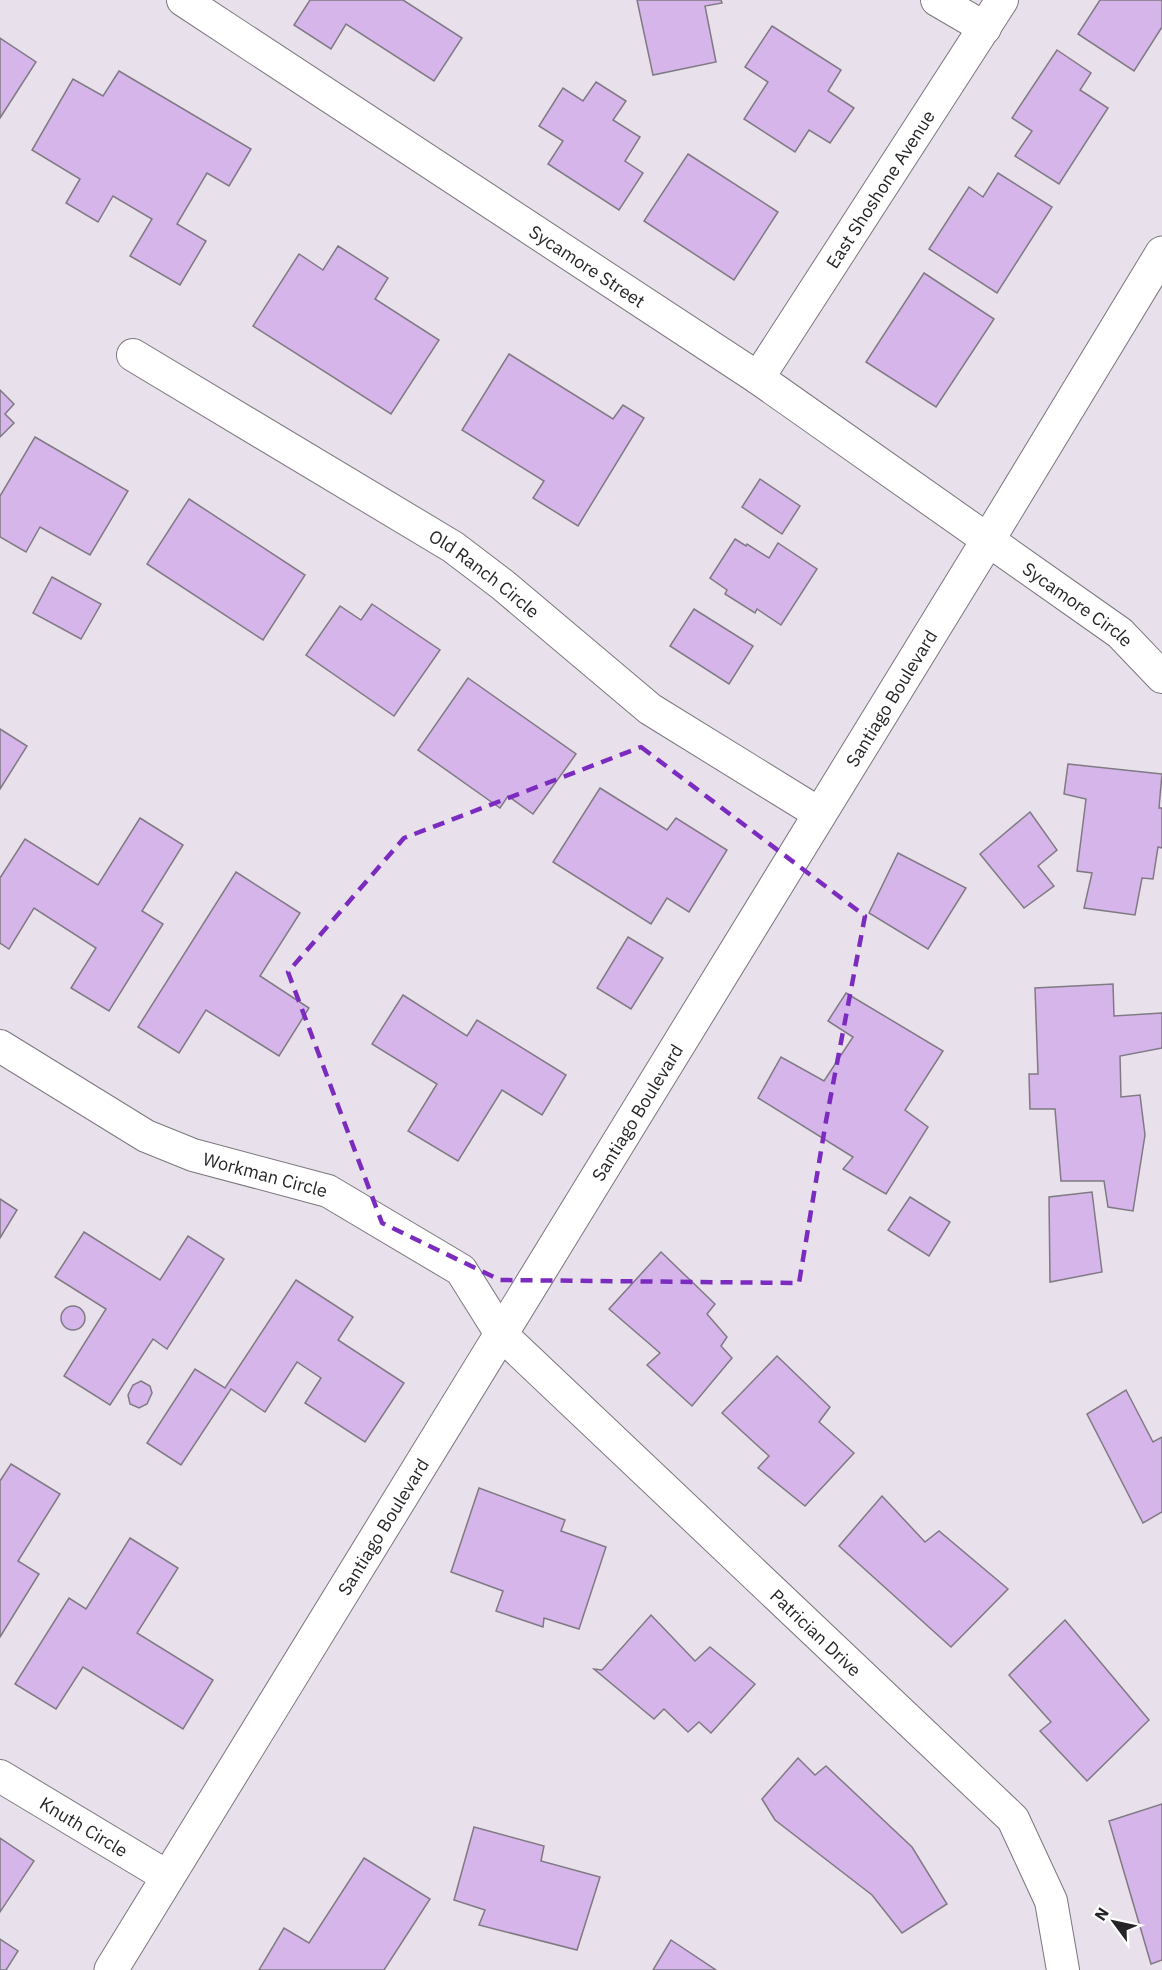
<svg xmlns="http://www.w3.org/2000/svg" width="1162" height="1970" font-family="'IBM Plex Sans',sans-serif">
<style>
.building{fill:#d6b5ea;stroke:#7f7a83;stroke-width:1.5}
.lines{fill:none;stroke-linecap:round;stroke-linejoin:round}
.minor-casing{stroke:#7c767f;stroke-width:34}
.tertiary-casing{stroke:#7c767f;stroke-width:35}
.minor{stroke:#fff;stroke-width:32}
.tertiary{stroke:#fff;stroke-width:33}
.marked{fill:none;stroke:#7b2cbf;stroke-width:4.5;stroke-dasharray:12 8;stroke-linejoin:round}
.labels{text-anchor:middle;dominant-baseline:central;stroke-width:6;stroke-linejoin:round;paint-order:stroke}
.street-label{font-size:18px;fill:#262427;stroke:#fff}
</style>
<rect width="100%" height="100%" fill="#e8e1eb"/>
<!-- building -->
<g class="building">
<polygon points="310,0 403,0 462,38 434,81 346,24 331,49 294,25"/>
<polygon points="637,0 721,0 722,3 705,6 716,62 653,75"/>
<polygon points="1100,0 1162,0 1162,27 1134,71 1078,34"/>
<polygon points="772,26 841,70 828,91 854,108 830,143 809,130 795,152 744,119 768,82 745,67"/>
<polygon points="0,38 36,62 0,118"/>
<polygon points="1057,50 1091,73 1080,90 1108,108 1059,184 1015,156 1032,131 1012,118"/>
<polygon points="119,71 251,149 229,186 207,173 177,224 206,241 180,285 130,256 152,219 113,196 98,222 66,203 80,179 32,150 73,79 103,96"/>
<polygon points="596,82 626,101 613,120 640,137 625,161 643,173 619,210 548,164 563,141 539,126 563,88 583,101"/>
<polygon points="688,154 778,212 734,280 644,221"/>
<polygon points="998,173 1052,207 997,293 929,249 969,187 983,197"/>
<polygon points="338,246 388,278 375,299 439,340 391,414 253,326 299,254 323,270"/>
<polygon points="924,273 994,319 936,407 866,362"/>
<polygon points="509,354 613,419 623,405 644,418 578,526 533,498 544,481 462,430"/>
<polygon points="0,390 14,404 5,414 14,423 0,437"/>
<polygon points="35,437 128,491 90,555 40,527 26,552 0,537 0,496"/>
<polygon points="760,479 800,506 782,534 742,507"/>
<polygon points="189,499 305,575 263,640 147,564"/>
<polygon points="735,539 746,546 747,544 769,558 778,543 817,569 781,625 757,609 755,613 725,594 727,590 710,578"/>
<polygon points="52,577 101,604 81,639 33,613"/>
<polygon points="372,604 440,650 394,716 306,655 340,606 361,620"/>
<polygon points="694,609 753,646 729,684 670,646"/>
<polygon points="468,678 576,754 533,814 508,796 500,808 418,750"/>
<polygon points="0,729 27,746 0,789"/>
<polygon points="1068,764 1162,774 1159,808 1162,808 1162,848 1158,847 1153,879 1142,878 1135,915 1084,908 1092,873 1077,871 1086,799 1064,794"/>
<polygon points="600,788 667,830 676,818 727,850 689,912 667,898 651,924 553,862"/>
<polygon points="1030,812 1057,850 1038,866 1054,886 1024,908 980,854"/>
<polygon points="140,818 183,845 142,911 163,924 109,1011 71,988 96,948 34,908 9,949 0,943 0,878 25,839 98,885"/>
<polygon points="898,853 966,888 928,949 869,913"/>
<polygon points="236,872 300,913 260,976 309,1008 279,1056 206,1010 179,1053 138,1027"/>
<polygon points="628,937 663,958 631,1009 597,988"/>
<polygon points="1113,984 1114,1016 1162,1013 1162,1048 1120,1056 1121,1097 1140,1095 1145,1135 1133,1211 1108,1207 1104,1181 1061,1181 1055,1109 1030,1109 1029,1074 1038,1074 1035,988"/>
<polygon points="846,993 943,1051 905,1110 928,1127 886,1194 843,1169 853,1157 758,1098 781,1057 824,1081 853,1037 828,1021"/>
<polygon points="403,995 467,1036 477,1020 566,1075 542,1115 502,1090 458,1161 408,1131 437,1084 372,1044"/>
<polygon points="1092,1192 1102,1272 1050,1282 1049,1197"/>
<polygon points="910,1197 950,1222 929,1256 888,1230"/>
<polygon points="0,1199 17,1210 0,1238"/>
<polygon points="84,1232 160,1280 188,1236 224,1259 167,1349 153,1339 110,1405 64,1376 106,1309 55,1277"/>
<polygon points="661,1252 715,1304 707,1314 727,1337 721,1346 732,1358 692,1406 647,1365 660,1353 609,1309"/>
<polygon points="296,1280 353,1317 338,1340 404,1383 365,1442 305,1403 321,1378 297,1362 265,1412 231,1389 181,1465 147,1443 195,1369 225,1388"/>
<circle cx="73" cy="1318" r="12"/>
<polygon points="777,1356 830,1407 819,1422 854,1453 805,1506 758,1468 769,1456 722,1413"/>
<polygon points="141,1381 150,1386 152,1393 147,1404 139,1408 130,1404 128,1395 133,1385"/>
<polygon points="1126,1390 1153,1442 1162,1437 1162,1512 1143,1523 1087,1414"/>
<polygon points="11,1464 60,1494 18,1561 39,1574 0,1637 0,1481"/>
<polygon points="479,1488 565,1520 561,1531 606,1547 579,1629 544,1618 543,1627 496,1611 503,1591 451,1572"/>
<polygon points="882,1496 925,1542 939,1531 1008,1589 951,1647 839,1546"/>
<polygon points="130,1538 178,1568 137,1633 213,1680 183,1729 83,1667 56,1709 15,1684 69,1598 86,1609"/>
<polygon points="651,1615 695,1661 710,1647 755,1684 711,1733 699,1722 688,1732 664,1709 654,1719 594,1669 602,1670"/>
<polygon points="1065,1620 1149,1720 1087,1781 1040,1731 1051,1722 1009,1675"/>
<polygon points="798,1758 815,1775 826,1766 912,1847 947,1904 902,1933 872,1895 775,1820 762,1799"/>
<polygon points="1162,1804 1162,1960 1151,1964 1109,1821"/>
<polygon points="474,1827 544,1846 541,1861 600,1877 577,1950 479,1925 485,1910 454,1900"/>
<polygon points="0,1838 34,1861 0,1912"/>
<polygon points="364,1858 430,1899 384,1970 259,1970 284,1928 309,1943"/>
<polygon points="0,1939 18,1951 6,1970 0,1970"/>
<polygon points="671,1940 716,1970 653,1970"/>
</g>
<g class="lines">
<!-- minor casing -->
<g class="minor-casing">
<g id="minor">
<path id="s1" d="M183,0L758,378L1120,633L1162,677"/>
<polyline points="937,0 985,28"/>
<path id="s2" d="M133,355L453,547L503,585L650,709L820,814"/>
<path id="s3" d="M758,378L1002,0"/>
<path id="s4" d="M0,1046L146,1136L193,1155L328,1191L461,1270L501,1334L1013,1819L1051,1901L1063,1970"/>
<path id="s5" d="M0,1776L168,1877"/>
</g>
</g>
<!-- tertiary casing -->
<g class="tertiary-casing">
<g id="tertiary">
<path id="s6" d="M111,1970L988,540L1162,253"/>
</g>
</g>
<!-- minor -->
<use href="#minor" class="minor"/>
<!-- tertiary -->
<use href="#tertiary" class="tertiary"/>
</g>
<!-- marked area -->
<path class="marked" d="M641,747L865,916L826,1121L799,1283L500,1280L382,1223L288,972L404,838Z"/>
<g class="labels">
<!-- street labels -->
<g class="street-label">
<text stroke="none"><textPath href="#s3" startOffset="225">East Shoshone Avenue</textPath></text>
<text stroke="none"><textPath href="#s1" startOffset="484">Sycamore Street</textPath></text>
<text stroke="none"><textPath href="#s2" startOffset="414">Old Ranch Circle</textPath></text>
<text stroke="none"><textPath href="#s1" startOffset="1080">Sycamore Circle</textPath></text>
<text stroke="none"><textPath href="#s6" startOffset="1492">Santiago Boulevard</textPath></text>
<text stroke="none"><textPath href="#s6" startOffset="1006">Santiago Boulevard</textPath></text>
<text stroke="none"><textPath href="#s4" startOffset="297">Workman Circle</textPath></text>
<text stroke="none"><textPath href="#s6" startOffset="520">Santiago Boulevard</textPath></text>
<text stroke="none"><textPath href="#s4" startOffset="1026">Patrician Drive</textPath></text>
<text stroke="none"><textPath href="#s5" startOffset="98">Knuth Circle</textPath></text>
</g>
</g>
<!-- north arrow -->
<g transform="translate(1114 1922) rotate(303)" stroke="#ffffff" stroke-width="4.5" paint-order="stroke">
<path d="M0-4.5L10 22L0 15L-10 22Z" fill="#262427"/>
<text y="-9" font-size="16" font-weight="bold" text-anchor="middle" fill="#262427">N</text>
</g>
</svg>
